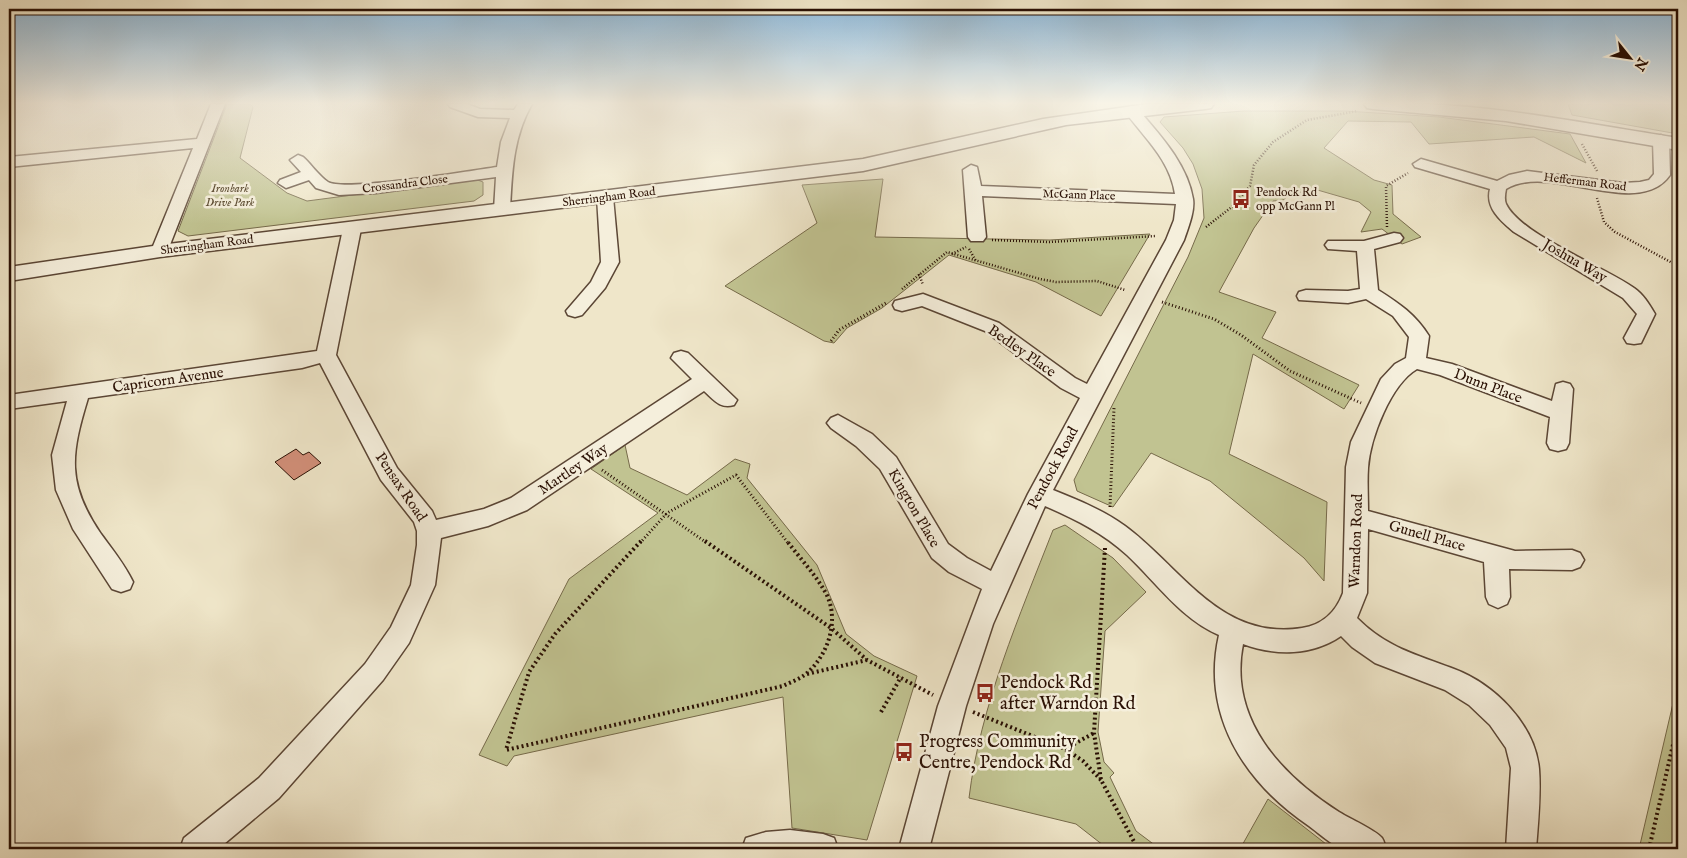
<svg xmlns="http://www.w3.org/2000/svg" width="1687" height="858" font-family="'IM FELL English',serif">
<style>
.green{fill:#c1c391;stroke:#766a4a}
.building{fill:#d28f79;stroke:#2a1004}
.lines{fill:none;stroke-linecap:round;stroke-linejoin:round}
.minor-casing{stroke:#5b4635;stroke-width:3}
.tertiary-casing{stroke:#5b4635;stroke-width:3}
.path-far2{stroke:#2a1004;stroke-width:2.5;stroke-dasharray:1 2;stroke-linecap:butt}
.path-far1{stroke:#2a1004;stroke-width:3;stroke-dasharray:1 2.5;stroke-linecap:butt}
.path{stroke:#2a1004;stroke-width:4;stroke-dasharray:2 3;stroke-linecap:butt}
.minor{fill:#f5efdc;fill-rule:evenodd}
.tertiary{fill:#f5efdc;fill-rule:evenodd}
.labels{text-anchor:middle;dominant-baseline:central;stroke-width:5;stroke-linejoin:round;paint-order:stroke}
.far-street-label{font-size:12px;fill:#2a1004;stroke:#f5efdc}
.far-park-label{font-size:12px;font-style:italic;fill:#5f4f35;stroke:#f5efdc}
.far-poi-label{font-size:12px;fill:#2a1004;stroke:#f5efdc;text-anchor:start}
.street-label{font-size:15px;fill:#2a1004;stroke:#f5efdc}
.near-poi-label{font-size:18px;fill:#2a1004;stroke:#f5efdc;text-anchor:start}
</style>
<rect width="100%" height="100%" fill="#efe6c9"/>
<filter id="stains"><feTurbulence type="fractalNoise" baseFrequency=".004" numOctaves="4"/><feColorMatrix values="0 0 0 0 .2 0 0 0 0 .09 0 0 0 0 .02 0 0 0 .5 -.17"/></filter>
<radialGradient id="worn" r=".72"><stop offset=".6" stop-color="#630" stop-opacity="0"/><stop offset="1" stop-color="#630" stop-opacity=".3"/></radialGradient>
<!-- green -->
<g class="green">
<polygon points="227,104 250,104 253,107 240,158 287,193 307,201 475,179 483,182 483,195 474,201 188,236 178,231"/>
<polygon points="1568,104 1678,104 1678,134 1572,115"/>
<polygon points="1244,111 1345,111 1439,117 1570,134 1586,163 1534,137 1429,144 1411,122 1348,121 1324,148 1374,180 1392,185 1393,214 1421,237 1402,244 1382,229 1361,232 1371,212 1359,202 1314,189 1291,194 1283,200 1273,201 1254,228 1219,292 1276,312 1262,338 1359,385 1344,409 1253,354 1229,454 1327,502 1324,581 1304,558 1210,481 1151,453 1113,507 1077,491 1074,480 1188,257 1204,218 1202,189 1193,164 1183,148 1160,122 1164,117"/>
<polygon points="883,179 875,237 1050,240 1150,234 1101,316 1036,282 949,255 882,308 847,328 834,343 824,341 725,286 817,223 802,185"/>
<polygon points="625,445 630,468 687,495 735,459 750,464 747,478 817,565 846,634 874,656 917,676 867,840 792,828 783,697 514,756 507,766 479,755 569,579 658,513 591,469"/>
<path d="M1065,525L1113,558L1146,592L1105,631L1098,732L1104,762L1114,773L1110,777L1136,831L1160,849H1108L1076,824L969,798C980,706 1020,615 1053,530Z"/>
<polygon points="1678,682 1678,849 1639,849"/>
<polygon points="1268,799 1326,844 1323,849 1240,849"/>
</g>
<!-- building -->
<polygon class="building" points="296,449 303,455 309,452 321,463 294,480 275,462"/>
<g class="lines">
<!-- minor casing -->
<g class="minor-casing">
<g id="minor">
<polygon points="211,104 225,104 166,255 154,255 151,251 193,148 9,167 9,157 197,139"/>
<path d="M448,104H467L480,109L514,110L518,104H532C513,137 512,172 510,210L508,214H496L494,210L496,177L376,193L339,195L316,188L309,180L286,188L278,183L280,180L301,172L290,160L298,155L303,157C311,164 319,176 328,182C346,192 469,171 497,167L501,142L510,118L478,117L450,107Z"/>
<path d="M1131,106L1136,107C1159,134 1187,163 1193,199C1195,211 1188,228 1184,240L1053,490C1078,500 1103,510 1125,526C1181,567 1220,641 1302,628C1322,625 1336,612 1343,593L1346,467L1351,442L1381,379L1395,364L1406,358L1409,337L1393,316L1366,299L1348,303L1299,300L1297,296L1299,292L1306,290L1348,291L1360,289L1357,251L1328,249L1325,245L1328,241H1364L1394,233L1400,234L1403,238L1400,242L1374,249L1378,290C1400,304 1415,314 1429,336L1426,358L1452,364L1552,401L1556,384L1563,382L1570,384L1573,389L1569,443L1566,449L1558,451L1550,449L1547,443L1550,417L1440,375L1417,369C1391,384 1370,438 1368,468C1367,482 1368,496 1368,511L1515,551L1572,550L1580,553L1584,560L1580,567L1572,570L1509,569L1510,597L1507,604L1498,608L1489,604L1486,597L1484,562L1368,529L1367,593L1357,618C1387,648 1415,654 1454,669C1494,684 1535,724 1539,769C1541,795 1538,823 1536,849H1506L1511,768L1506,748L1490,725L1469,705L1445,690L1375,663L1352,647L1341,636C1312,656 1275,656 1243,644C1228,719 1281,775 1339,812C1350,819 1374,829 1382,838C1384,841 1385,846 1386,849C1375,850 1355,853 1344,849C1332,846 1319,833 1309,826C1244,782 1201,715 1219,635C1181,619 1156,582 1127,555C1103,533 1075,519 1045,506L993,624L966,706L929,849H899L938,706L982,589L949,572L932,558L880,469L856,446L831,428L827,423L831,418L838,415L872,434L896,457L948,544L967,558L991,571L1028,494L1080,398L1061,388L985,331L922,306L902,311L895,309L893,305L895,301L923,294L999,323L1075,378L1087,384L1166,240L1174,220L1176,204L982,196L986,237L983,241H971L968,237L963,170L971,165L977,167L981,186L1175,194C1170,159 1143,137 1124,110Z"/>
<path d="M1661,135L1669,140L1670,175C1638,221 1550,162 1506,189C1505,194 1504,199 1506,204C1521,235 1603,266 1634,288C1643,294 1649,304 1655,314L1641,343L1634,344L1627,343L1624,338L1637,314L1623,298L1514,232C1501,221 1485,208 1490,189L1415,167L1413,164L1421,159L1497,181L1509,175L1527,171L1623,183L1640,182L1649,180L1654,174L1653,140Z"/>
<polygon points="605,192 613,197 619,262 605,288 582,315 575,317 568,315 566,311 591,282 601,262 597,197"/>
<path d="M352,224L358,225L361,229L336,355L397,468L432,511L436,520L484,509L511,498L692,379L671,358L674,353L681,351L688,353L737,400L734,405C720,409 714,400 704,391L527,510L488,526L441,538L435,585L409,643L383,680L279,798L218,849H180L184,838L259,778L365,664L391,627L411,585L417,545V531L414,522L381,480L320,363L302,368L88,398C71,454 66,483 101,534C112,549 125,565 133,582L130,589L121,592L112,589L73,529L56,490L52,455L67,401L9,409V395L317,351L343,229L346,225Z"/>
<polygon points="790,830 823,834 834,838 838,849 742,849 746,838 766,832"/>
</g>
</g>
<!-- tertiary casing -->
<g class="tertiary-casing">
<g id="tertiary">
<polygon points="1147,104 1214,104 1211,108 1205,109 1066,125 863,171 160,257 9,281 9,267 160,245 863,159 1043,119"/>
<path d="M1364,104C1469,99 1574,122 1678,138V150L1506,121L1373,109L1367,108Z"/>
</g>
</g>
<!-- path-far2 -->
<g class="path-far2">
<polyline points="1582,144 1597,171"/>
<polyline points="1597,198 1604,222 1615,232 1678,266"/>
<polyline points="1206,227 1233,206 1250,186 1254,165 1273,142 1307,120 1358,111"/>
<polyline points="1387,227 1386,186 1408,173"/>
<polyline points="992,240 1049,242 1156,236"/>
<polyline points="969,249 976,261"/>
<polyline points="952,254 966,247"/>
<polyline points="919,274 923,285"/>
<polyline points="902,289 947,252 1040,279 1056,282 1097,281 1125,290"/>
</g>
<!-- path-far1 -->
<g class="path-far1">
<polyline points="1162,302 1214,319 1241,335 1290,371 1361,403"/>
<polyline points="831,341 839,330 886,303"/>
<polyline points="602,470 707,543"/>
<polyline points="1110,507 1114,408"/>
<polyline points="640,543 667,513 736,475 788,543"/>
</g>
<!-- path -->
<g class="path">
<path d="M641,541L555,634L529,672L506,750L783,686C791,682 800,679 807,673C829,654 841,617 824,590C814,573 799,557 787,541"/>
<polyline points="705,541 831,628 867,660 933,695"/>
<polyline points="1105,548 1094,733 1101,780 1138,849"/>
<polyline points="807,674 867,660"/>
<polyline points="881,712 901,677"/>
<polyline points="973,712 1065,749 1083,761 1101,780"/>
<polyline points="1065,749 1094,733"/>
<polyline points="1649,849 1678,723"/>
</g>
<!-- minor -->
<use href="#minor" class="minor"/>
<!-- tertiary -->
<use href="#tertiary" class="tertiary"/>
</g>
<!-- sky -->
<linearGradient id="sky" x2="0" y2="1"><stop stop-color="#8bb7d9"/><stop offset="0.46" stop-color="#f8f4e7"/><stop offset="1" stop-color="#f8f4e7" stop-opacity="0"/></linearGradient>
<rect width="1687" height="224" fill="url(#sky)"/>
<!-- icons -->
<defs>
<g id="bus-bare" transform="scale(1.5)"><path d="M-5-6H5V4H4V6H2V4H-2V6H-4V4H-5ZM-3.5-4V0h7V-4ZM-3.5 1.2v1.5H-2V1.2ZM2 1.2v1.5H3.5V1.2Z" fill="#8f2418" stroke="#f5efdc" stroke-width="2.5" paint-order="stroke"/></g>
</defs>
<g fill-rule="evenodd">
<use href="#bus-bare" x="1241" y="199"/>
<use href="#bus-bare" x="985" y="693"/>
<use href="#bus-bare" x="904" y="752"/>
</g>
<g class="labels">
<!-- far-street labels -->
<g class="far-street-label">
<text transform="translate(1585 182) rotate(7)">Hefferman Road</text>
<text transform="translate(405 184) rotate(-7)">Crossandra Close</text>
<text transform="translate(1079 195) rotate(2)">McGann Place</text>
<text transform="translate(609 197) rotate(-7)">Sherringham Road</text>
<text transform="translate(207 245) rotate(-7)">Sherringham Road</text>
</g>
<!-- far-park labels -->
<g class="far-park-label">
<text x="230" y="188">Ironbark<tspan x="230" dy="14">Drive Park</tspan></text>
</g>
<!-- far-poi labels -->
<g class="far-poi-label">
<text x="1256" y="192">Pendock Rd<tspan x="1256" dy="14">opp McGann Pl</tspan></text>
</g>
<!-- street labels -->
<g class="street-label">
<text transform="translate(1575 261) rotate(30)">Joshua Way</text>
<text transform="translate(1022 351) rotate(35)">Bedley Place</text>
<text transform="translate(168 380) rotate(-8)">Capricorn Avenue</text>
<text transform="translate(1488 386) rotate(21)">Dunn Place</text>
<text transform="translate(1053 468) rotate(-62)">Pendock Road</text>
<text transform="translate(573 469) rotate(-34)">Martley Way</text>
<text transform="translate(401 487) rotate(56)">Pensax Road</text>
<text transform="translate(914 508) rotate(60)">Kington Place</text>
<text transform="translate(1427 536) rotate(16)">Gunell Place</text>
<text transform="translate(1356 541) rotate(-88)">Warndon Road</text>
</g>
<!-- near-poi labels -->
<g class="near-poi-label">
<text x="1000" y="683">Pendock Rd<tspan x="1000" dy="21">after Warndon Rd</tspan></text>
<text x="919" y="742">Progress Community<tspan x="919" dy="21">Centre, Pendock Rd</tspan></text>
</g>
</g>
<!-- margin -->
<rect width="1687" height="858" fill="none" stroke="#efe6c9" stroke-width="30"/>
<rect x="10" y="10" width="1667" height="838" fill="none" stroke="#2a1004" stroke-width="2.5"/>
<rect x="15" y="15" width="1657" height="828" fill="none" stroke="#2a1004"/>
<!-- north arrow -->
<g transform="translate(1630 58) rotate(120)" stroke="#f5efdc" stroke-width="4" paint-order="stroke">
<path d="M0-4L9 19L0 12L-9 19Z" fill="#2a1004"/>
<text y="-8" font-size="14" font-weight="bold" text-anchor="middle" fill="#2a1004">N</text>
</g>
<rect width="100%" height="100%" filter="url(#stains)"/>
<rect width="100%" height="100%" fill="url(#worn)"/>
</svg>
